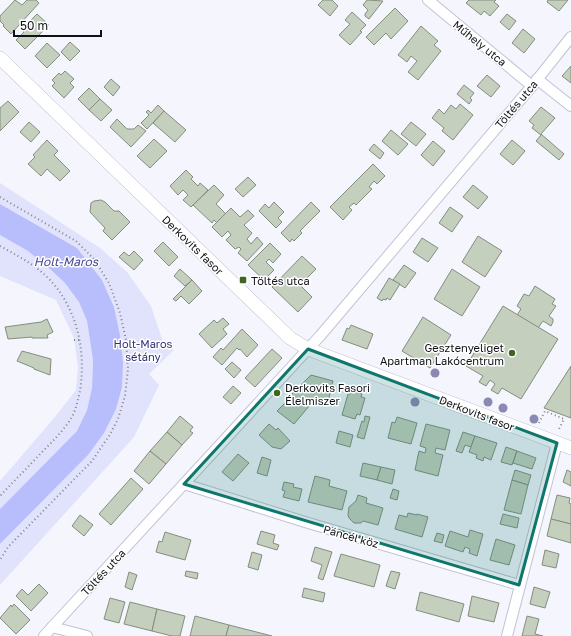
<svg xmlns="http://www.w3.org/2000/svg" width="571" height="636" font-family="'Golos Text',sans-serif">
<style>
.green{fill:#e1e3fc}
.water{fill:#b8bdfc}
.building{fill:#c5cfbe;stroke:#848e7e}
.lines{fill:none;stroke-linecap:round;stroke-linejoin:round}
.minor-casing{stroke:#c1c3d5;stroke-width:12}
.tertiary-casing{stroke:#c1c3d5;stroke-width:14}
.path{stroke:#828389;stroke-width:2;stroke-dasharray:1 3;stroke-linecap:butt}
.minor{stroke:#fff;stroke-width:10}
.tertiary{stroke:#fff;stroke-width:13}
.tree{fill:#8a89b3}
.marked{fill:#0f766e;fill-opacity:0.2;stroke:#0f766e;stroke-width:3;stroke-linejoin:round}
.poi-dot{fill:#40651e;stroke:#fff;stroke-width:1.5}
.labels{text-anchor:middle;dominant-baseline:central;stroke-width:3;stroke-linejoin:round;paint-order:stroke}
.street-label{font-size:11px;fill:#101117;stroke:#fff}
.poi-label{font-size:11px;fill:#101117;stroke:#fff;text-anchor:start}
.park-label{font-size:11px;fill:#333077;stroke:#fff}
.water-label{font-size:12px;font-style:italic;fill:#474790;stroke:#fff}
</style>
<rect width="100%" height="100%" fill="#f4f5fd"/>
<!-- green -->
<g class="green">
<polygon points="0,183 100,248 127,272 151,306 164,345 174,350 149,374 159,385 134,437 0,585 0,544 88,455 123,362 120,335 114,307 102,280 77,248 0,204"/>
<polygon points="0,235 28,251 51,270 65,283 79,302 87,321 93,360 92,388 87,410 77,431 0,509 0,481 55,417 76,390 78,367 74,338 56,300 0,276"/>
</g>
<!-- water -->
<polygon class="water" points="0,204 77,248 102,280 114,307 120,335 123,362 122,387 116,409 104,433 88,455 0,544 0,509 77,431 87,410 92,388 93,360 87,321 79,302 65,283 51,270 28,251 0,235"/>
<!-- building -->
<g class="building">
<polygon points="15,0 22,5 27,0 36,0 39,3 11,34 3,26 4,25 0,21 0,16"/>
<polygon points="323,0 332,0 338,6 330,16 318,5"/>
<polygon points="367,0 383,1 369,19 365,16 365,14 368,10 363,5"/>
<polygon points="469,0 496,0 494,2 499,6 490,16 484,11 481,15 466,3"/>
<polygon points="548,0 568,0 559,11 547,2"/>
<polygon points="395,8 408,21 391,39 386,33 374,45 366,37"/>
<polygon points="352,12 366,25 360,31 362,32 350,45 339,35 350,24 345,20"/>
<polygon points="37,14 49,25 25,49 16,40 24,32 22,30 27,24"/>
<polygon points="507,14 516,21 509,30 500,22"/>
<polygon points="421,26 438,41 434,45 441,51 418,80 408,72 417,61 411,56 407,62 398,55"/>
<polygon points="523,29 535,39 524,53 512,43"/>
<polygon points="70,42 80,51 70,61 61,52"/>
<polygon points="47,43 60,55 47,68 35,56"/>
<polygon points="571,66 571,83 562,76"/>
<polygon points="65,71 74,79 70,83 74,87 64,98 52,86 55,83 52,80 59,73 61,75"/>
<polygon points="487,75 500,86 491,97 477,86"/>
<polygon points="111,79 120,87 113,96 104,87"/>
<polygon points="464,85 474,93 470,98 472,100 469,104 457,94"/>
<polygon points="89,88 100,99 89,110 78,99"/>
<polygon points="100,99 112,110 101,121 89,110"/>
<polygon points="8,101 19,112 0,131 0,108"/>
<polygon points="460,104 473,115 453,140 442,131 444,128 432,118 439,109 444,114 451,105 456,109"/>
<polygon points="158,105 164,111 147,129 141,123 149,115 146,112 148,110 151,113"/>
<polygon points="541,107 555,118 541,134 564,154 559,160 536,141 541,135 532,128 534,125 529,121"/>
<polygon points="164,111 186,130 175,142 153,123"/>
<polygon points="117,119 127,129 134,129 138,125 146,131 131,147 110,127"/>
<polygon points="29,122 40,132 31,142 20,132"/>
<polygon points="411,122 426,134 416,146 401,134"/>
<polygon points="391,130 408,144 398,155 382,141"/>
<polygon points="154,139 167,151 150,168 137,156"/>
<polygon points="47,140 58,151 54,155 70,171 60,181 47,169 41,176 28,164 35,157 33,155"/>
<polygon points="512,140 525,151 513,165 500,154"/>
<polygon points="433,141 445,151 433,166 421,155"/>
<polygon points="374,144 384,153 380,159 369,150"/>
<polygon points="373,164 385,176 377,184 374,181 369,187 372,189 356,205 354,203 349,207 352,210 343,220 330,207"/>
<polygon points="186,170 193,177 191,179 198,186 200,183 208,190 191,207 183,200 188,195 183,190 178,195 170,186"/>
<polygon points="248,177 256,185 243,197 235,189"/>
<polygon points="214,185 224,195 216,204 226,214 217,223 214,220 212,223 193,205"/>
<polygon points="473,185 488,197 478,209 463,197"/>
<polygon points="101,200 105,202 114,211 119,211 130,222 112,240 103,231 105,228 90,212 91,203 94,201"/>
<polygon points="274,202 284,212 278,218 282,222 276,228 259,211 265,204 269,208"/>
<polygon points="311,202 320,211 300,231 302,233 294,241 292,239 290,242 281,233"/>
<polygon points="450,207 463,216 452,232 439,223"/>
<polygon points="231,208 240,217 248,210 254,216 244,225 252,233 247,239 251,244 257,237 263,244 247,261 238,253 241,249 239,247 235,249 226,240 231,235 228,231 222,237 212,227"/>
<polygon points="478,236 502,251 485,277 462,262"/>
<polygon points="422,238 438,248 428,262 413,252"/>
<polygon points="163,242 178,257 169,266 154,251"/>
<polygon points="270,243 281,254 273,263 269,259 266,262 274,270 264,280 248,265"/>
<polygon points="134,251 143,260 134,270 119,257 124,252 129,256"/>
<polygon points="302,256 316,269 300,285 312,297 298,312 272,287"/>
<polygon points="404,265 416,273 405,288 393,280"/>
<polygon points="180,269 192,280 185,286 174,276"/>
<polygon points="452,269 480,287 462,316 434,299"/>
<polygon points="389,278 400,284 390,300 387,298 386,300 383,299 382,301 377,298"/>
<polygon points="192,280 202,291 189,304 181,296 176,301 173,299"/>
<polygon points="535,286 555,299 552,304 556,306 549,316 553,319 553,322 551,326 543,321 538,328 517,315 521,309 517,306 524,294 529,296"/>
<polygon points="503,306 558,339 521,399 502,388 498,394 491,390 495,384 490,380 486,386 479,382 483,376 466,366"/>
<polygon points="423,317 451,335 430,368 402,351"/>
<polygon points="223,318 229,324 223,329 227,334 212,348 199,334 214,320 217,323"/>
<polygon points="47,319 53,332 47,335 48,338 32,338 32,337 8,339 5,327 41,322"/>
<polygon points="351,325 373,334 367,349 342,340 347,328 349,329"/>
<polygon points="242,329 258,345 247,357 240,349 239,350 237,348 222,365 213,357 221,348 223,350"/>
<polygon points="272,349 282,358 255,387 245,378"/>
<polygon points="22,351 51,359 50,375 34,369 34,368 17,361"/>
<polygon points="232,362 241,370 234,378 225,369"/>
<polygon points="571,366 571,418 544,408"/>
<polygon points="311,375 333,381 328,402 318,399 314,400 310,405 287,399"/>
<polygon points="233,386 241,393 231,404 223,397"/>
<polygon points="351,391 362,394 361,397 365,398 360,415 357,414 355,419 342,415 348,394 350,394"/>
<polygon points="289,399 310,405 294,424 277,411"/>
<polygon points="180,416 193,427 190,431 193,433 182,445 167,432"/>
<polygon points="365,416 370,417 364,439 357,437 362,421 364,422"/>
<polygon points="397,417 417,423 411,444 388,438 392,422 395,423"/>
<polygon points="269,424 276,430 278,428 290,441 281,449 272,447 259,435"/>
<polygon points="426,424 450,430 445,450 436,448 435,453 443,455 438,476 415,470 419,451 425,453 426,448 420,446"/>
<polygon points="339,431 353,435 350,447 336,443"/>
<polygon points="167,432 182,445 166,464 150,451"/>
<polygon points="463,432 475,436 471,447 465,445 462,453 456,451"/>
<polygon points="475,436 497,443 491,460 484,457 483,461 476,458 477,455 469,452"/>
<polygon points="506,447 517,451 512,465 501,462"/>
<polygon points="150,451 166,464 149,484 134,471"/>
<polygon points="517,451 536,458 532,469 513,463"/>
<polygon points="238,454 249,463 233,481 222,472"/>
<polygon points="262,457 271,460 267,476 257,473"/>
<polygon points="363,463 381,467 377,480 360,476"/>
<polygon points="381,467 395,470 392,484 377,480"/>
<polygon points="515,470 531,475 528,485 512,480"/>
<polygon points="567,470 571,472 571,486 563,482"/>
<polygon points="315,476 330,480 329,486 347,491 342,510 308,502"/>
<polygon points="131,478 143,489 111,525 99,514"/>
<polygon points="512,480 528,485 521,514 504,510"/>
<polygon points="284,482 294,484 293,487 302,489 299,501 283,497 285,491 282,490"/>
<polygon points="393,489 399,491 397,500 390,498"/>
<polygon points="358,495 367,498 366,503 383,508 378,525 363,521 361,523 354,523 349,518 348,515 349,507 356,501"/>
<polygon points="557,495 570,498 569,503 571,504 571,524 551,519"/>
<polygon points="408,513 417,515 417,514 428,517 422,537 395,529 399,515 407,517"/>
<polygon points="503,514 519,518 517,528 500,524"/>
<polygon points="80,515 93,525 84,536 72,526"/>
<polygon points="551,519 571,524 571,543 547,536"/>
<polygon points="470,530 483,534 477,556 469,553 470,549 465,547 463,552 445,546 450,531 468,537"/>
<polygon points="261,531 275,535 273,543 279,545 277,550 257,544"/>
<polygon points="165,532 191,540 185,560 156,552 159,541 162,542"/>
<polygon points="437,533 444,535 442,543 434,541"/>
<polygon points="496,539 515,545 509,565 490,560"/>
<polygon points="315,547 332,552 323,580 318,578 322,565 311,561"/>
<polygon points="545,550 559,554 556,568 542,565"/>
<polygon points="252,552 262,555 258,570 248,567"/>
<polygon points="341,554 380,565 374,587 334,576"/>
<polygon points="186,571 198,573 197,579 185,576"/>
<polygon points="391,571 400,573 395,589 386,586"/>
<polygon points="129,572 137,575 132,590 125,587"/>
<polygon points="39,584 48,593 31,611 16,596 22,589 28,595"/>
<polygon points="534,587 550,592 545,608 530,604"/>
<polygon points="304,588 325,593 323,602 302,597"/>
<polygon points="420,592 464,604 459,622 416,610"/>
<polygon points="472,596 499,603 494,622 468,616"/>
<polygon points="110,598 125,602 119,623 104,619"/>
<polygon points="130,602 157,609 152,631 124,624"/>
<polygon points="14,604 30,620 16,634 0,618 11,605 12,607"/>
<polygon points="157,609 185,616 180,636 172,636 152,631"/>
<polygon points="195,616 229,625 226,636 190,636"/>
<polygon points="527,616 539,619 535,634 543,636 522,636"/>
<polygon points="229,625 272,636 226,636"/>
</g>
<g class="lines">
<!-- minor casing -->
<g class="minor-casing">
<g id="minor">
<polyline points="428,0 532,86"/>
<polyline points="537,79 571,106"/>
<polyline points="184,484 305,522 519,585"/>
<polyline points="52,627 87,636"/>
<polyline points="44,636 320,336 532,86 571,37"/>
<polyline points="507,636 557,443"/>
</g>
</g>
<!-- tertiary casing -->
<g class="tertiary-casing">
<polyline id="tertiary" points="0,58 290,338 308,349 571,448"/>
</g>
<!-- path -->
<g class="path">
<polyline points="0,197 76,241 94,259 109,283 120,313 126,340 128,369 125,396 118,419 109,436 92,461 8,547 0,560"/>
<path d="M0,246C18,256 36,265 50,280C78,310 86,352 80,391C78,400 76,409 72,417C64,430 53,441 42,452C28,467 14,481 0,496"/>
<polyline points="74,340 80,340"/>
<polyline points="539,423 545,411 564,419 558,431"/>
</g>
<!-- minor -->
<use href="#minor" class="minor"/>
<!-- tertiary -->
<use href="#tertiary" class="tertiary"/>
</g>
<!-- trees -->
<g class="tree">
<circle cx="435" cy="373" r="4.5"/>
<circle cx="415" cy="402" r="4.5"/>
<circle cx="488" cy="402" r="4.5"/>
<circle cx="503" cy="408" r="4.5"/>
<circle cx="534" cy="419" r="4.5"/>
</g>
<!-- marked area -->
<path class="marked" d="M308,349L557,443L519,585L184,484Z"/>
<!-- markers -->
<g class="poi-dot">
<rect x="239" y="276" width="8" height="8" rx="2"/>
<circle cx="512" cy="353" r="4"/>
<circle cx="277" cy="393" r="4"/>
</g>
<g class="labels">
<!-- street labels -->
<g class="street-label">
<text transform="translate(480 43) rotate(39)">Műhely utca</text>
<text transform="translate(516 104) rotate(-50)">Töltés utca</text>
<text transform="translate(193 245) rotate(44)">Derkovits fasor</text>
<text transform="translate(477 413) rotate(21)">Derkovits fasor</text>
<text transform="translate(351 536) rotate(16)">Páncél köz</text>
<text transform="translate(103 572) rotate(-47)">Töltés utca</text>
</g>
<!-- poi labels -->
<g class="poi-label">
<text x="251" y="280">Töltés utca</text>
<text x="504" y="347" text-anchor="end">Gesztenyeliget<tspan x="504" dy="13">Apartman Lakócentrum</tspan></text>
<text x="285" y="387">Derkovits Fasori<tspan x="285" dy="13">Élelmiszer</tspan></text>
</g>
<!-- park labels -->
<g class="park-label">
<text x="143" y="343">Holt-Maros<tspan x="143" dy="13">sétány</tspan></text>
</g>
<!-- water labels -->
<g class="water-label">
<text x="66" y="261">Holt-Maros</text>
</g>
</g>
<!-- scale -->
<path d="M14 30v6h87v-6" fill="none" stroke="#101117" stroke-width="2"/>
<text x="20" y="30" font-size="12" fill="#101117" stroke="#ffffff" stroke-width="3" paint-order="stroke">50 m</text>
</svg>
